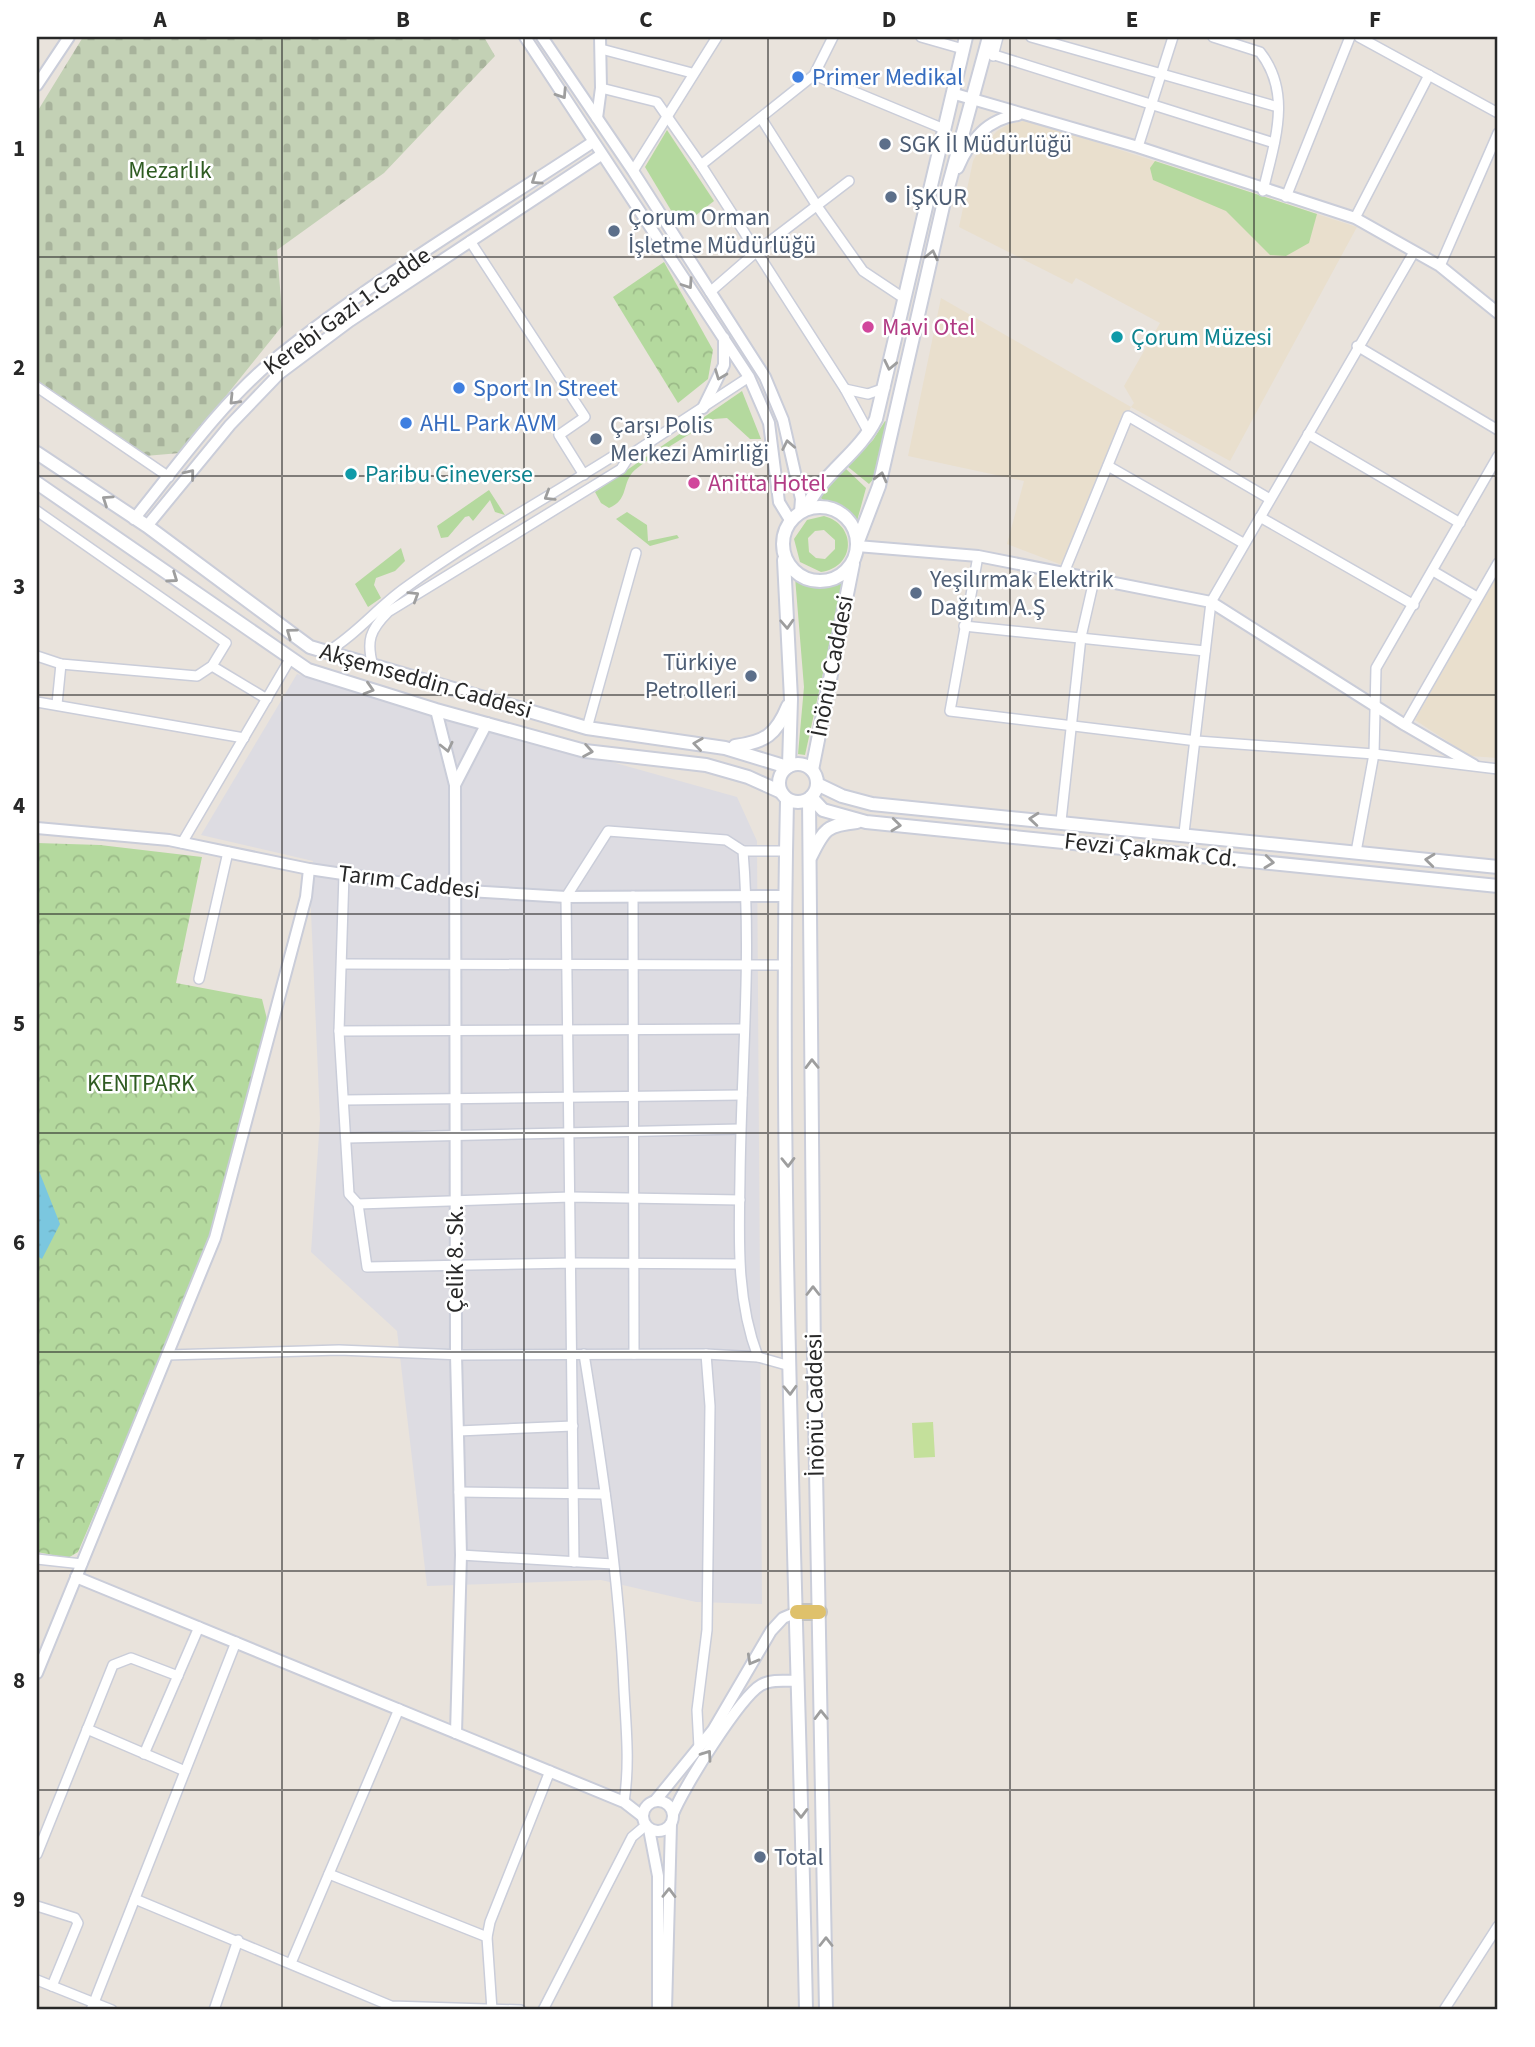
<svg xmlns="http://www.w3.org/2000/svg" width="1535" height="2047" font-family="'Source Sans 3',sans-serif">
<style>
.industrial{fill:#dddce2}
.education{fill:#e9dfcd}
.grass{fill:#b4d99e;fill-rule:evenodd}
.cemetery{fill:url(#cemetery-stones)}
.park{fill:url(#park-crowns)}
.pitch{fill:#c4e09b}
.water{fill:url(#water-ripples)}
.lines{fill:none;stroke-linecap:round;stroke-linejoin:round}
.minor-casing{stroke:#cacdd9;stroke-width:12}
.tertiary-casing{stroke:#cacdd9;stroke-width:14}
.secondary-casing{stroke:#cacdd9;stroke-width:16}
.primary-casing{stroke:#c3c3c3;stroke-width:18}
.minor{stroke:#fff;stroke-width:9}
.tertiary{stroke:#fff;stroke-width:10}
.secondary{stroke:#fff;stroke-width:12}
.primary{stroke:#dfc16b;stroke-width:14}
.oneway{stroke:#9e9e9e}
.grid{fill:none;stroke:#282828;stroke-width:2;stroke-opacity:0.55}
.shop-dot{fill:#3f7fe0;stroke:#fff;stroke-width:2.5}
.service-dot{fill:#5c6f8a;stroke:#fff;stroke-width:2.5}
.hotel-dot{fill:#d1479c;stroke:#fff;stroke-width:2.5}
.culture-dot{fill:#0f9aa8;stroke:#fff;stroke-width:2.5}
.labels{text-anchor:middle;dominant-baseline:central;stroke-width:5;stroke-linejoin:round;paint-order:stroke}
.shop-label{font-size:24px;fill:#366cbe;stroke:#fff;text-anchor:start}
.service-label{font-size:24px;fill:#4e5e75;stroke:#fff;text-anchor:start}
.park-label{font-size:24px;fill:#2f5c22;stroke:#fff}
.street-label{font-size:24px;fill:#282828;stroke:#fff}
.hotel-label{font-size:24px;fill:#b23c85;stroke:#fff;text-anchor:start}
.culture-label{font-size:24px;fill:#0d838f;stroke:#fff;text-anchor:start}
.neatline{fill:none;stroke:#282828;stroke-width:2.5}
.grid-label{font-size:23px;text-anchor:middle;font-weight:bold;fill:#282828}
</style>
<defs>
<pattern id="cemetery-stones" width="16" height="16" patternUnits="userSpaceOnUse" patternTransform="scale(1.75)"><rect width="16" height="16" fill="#c3d1b5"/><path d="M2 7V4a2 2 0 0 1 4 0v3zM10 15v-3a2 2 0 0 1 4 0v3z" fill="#a8b39c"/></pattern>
<pattern id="park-crowns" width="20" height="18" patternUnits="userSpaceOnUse" patternTransform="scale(1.75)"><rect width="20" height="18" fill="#b4d99e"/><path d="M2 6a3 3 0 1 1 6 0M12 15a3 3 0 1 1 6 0" fill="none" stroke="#9bba88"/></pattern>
<pattern id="water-ripples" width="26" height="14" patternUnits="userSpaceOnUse" patternTransform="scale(1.75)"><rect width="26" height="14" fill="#7bc7df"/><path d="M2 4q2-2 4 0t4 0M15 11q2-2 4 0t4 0" fill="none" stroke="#6aabbf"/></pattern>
</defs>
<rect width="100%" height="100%" fill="#e9e3dc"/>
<!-- industrial -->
<polygon class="industrial" points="297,674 737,797 757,841 762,1604 696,1602 601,1580 427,1586 397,1331 311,1252 320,1120 310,888 313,861 201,835"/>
<!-- education -->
<g class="education">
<polygon points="1028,120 1357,227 1230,461 1131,407 1062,565 1007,544 1024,481 908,456 941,298 1131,407 1134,403 1124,386 1160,323 1076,278 1072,284 959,227 973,161 979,150 997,131 1009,124"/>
<polygon points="1498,573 1498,758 1470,756 1415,720"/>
</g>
<!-- grass -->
<g class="grass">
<polygon points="667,130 714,201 681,227 645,167"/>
<polygon points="1155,161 1317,214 1309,243 1286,256 1270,255 1226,211 1153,180 1150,168"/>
<path d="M742,391L761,439H750L727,418L714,419C698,430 642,461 632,473C622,486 628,500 609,508L601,503L595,492Z"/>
<polygon points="885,421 888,423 877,475 869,484 847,466 873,440"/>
<polygon points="845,468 866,488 857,521 819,497"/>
<polygon points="489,490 505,515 495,512 490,500 473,521 469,516 465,517 448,537 441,538 437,526"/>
<polygon points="627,512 647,525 648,541 677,535 679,538 650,546 616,519"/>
<path d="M824,516C857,525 856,567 821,572L800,562L794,539L807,520ZM824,530L835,540V549L825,559L816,558L809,552L808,538L815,531Z"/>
<polygon points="401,548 405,561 395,571 376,578 374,585 381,598 368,607 355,584"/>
<polygon points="795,577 828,585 843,582 805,755 798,754 804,687"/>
</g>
<!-- cemetery -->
<polygon class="cemetery" points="83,37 484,37 495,56 384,173 277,250 283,325 180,453 145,456 37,380 37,112"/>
<!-- park -->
<g class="park">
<polygon points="664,262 713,350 708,379 678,403 613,297"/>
<polygon points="37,843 100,845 202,857 176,983 262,999 267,1019 208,1248 78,1552 68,1558 37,1552"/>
</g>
<!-- pitch -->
<polygon class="pitch" points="933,1422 935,1457 914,1458 912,1423"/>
<!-- water -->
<polygon class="water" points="37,1166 60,1224 42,1259 37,1256"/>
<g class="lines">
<!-- minor casing -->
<g class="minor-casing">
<g id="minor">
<polyline points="921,37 963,49"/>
<polyline points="1031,37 1278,107"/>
<path d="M1213,37L1260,52C1293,94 1274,143 1263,191"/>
<polyline points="1359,37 1498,113"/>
<polyline points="601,49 692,73"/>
<polyline points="985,52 1274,143"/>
<polyline points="993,56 998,37"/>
<polyline points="814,75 944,129"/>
<polyline points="601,88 657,102 701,165 845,389 869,433"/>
<polyline points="761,118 817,206 863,271 905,299"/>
<polyline points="1138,147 1173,37"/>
<polyline points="701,165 814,75 833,37"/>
<polyline points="633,171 717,37"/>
<polyline points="1286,197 1350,37"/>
<polyline points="1355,218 1429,75"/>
<polyline points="470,241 585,417 559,435 584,475"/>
<polyline points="1440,266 1498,133"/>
<polyline points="710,292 756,252 849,181"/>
<polyline points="1357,346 1498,430"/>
<polyline points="37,387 169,477"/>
<polyline points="845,389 868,394 885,388"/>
<polyline points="1308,434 1460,523"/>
<polyline points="1108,466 1243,543"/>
<polyline points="37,511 226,643 212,666 197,676 61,664 37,656"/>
<polyline points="1260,517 1414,605"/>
<polyline points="978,556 950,711 1197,741 1374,754 1498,769"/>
<polyline points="1433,571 1477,597"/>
<polyline points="1063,575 1128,416 1270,499"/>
<polyline points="964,626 1205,651"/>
<path d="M327,652C356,635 377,608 405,588C472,539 545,499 615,455H630"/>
<polyline points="212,666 267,699"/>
<path d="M373,666C366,641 370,630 388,612L621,469L630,455L749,377"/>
<polyline points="37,702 244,738"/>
<polyline points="57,704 61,664"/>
<polyline points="1405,725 1498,563"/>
<polyline points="587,728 636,553"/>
<polyline points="1061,821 1081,637 1094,580"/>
<polyline points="1184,833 1211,602 1414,252"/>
<polyline points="182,843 290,659"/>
<polyline points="743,851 786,851"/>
<polyline points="1356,852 1374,754 1376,668 1498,456"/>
<polyline points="344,874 339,1031 349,1194 358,1204 367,1267 572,1263 739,1264"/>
<polyline points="633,896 634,1354"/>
<polyline points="342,964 786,965"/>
<polyline points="199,979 228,852"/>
<polyline points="339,1031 744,1029"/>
<polyline points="345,1100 742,1095"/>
<polyline points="347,1138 740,1129"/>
<polyline points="358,1204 571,1197 740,1200"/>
<path d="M584,1354C602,1465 619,1577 624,1690C626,1727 630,1764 624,1802"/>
<polyline points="167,1355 339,1350 462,1355 706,1354 758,1357 790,1366"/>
<polyline points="458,1431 573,1426"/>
<polyline points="459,1492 605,1494"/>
<polyline points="461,1555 613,1564"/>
<polyline points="37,1559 82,1564"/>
<path d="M574,1562L566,897L608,831L726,840L743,851C752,960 741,1069 740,1178C739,1239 736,1299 758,1357"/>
<polyline points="87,1729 185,1771"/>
<polyline points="699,1748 697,1710 707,1630 710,1406 706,1354"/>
<polyline points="144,1754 199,1627"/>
<polyline points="37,1854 113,1665 131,1658 178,1676"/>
<polyline points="329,1874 487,1937"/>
<polyline points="135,1899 391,2006 521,2010"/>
<polyline points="37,1906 75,1918 78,1923 52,1986"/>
<polyline points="291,1963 399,1709"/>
<polyline points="37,1980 112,2010"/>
<polyline points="91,2010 236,1642"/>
<polyline points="214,2010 238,1940"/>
<polyline points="492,2010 487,1937 490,1922 550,1771"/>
<polyline points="543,2010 632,1837 645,1826"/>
<polyline points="1444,2010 1498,1926"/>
</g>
</g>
<!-- tertiary casing -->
<g class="tertiary-casing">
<g id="tertiary">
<polyline points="525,37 749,377 769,423 779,502 790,520"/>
<polyline points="542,37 633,171 765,377 783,420 801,499 800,512"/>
<polyline points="37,85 69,37"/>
<polyline points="955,94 1138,147 1355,218 1440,266 1498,313"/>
<polyline points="597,118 601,88 600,37"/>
<path d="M958,168C970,140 987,119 1018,115"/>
<polyline points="703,408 724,365 724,338"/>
<path d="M134,519C177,466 219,406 271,362C370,281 486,213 593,142"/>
<polyline points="147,526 230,425 279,374 350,321 601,155"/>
<polyline points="857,546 978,556 1211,602 1405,725 1474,765"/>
<polyline points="436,710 455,785 456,1355 461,1555 456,1733"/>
<polyline points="455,785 487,723"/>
<polyline points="37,828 169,840 309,869 451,890 566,897 785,896"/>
<polyline points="76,1577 624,1802 642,1816"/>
<polyline points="37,1673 215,1238 306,897 309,869"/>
<circle cx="658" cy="1816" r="15"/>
<polyline points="655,1801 713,1730 771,1631 783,1618 797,1612"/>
<path d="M673,1814C682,1790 740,1697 761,1685C771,1679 786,1681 798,1681"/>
<polyline points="649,1829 658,1876 658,2010"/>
<polyline points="666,2010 671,1824"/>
</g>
</g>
<!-- secondary casing -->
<g class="secondary-casing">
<g id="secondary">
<polyline points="37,453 147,526 310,647 587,728 725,748 787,767"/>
<polyline points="37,483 308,670 436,710 585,751 706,765 748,777 779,791"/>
<circle cx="820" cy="544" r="37"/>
<path d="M806,509C821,474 859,454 876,419L966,37"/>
<polyline points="858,541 879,486 943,206 989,37"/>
<polyline points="784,560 791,699 789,766"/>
<path d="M735,746C765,742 776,735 788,706"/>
<circle cx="798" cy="783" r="19"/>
<polyline points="812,770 853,564"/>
<polyline points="817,784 842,796 872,804 1498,867"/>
<polyline points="811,797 823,810 866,822 1498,886"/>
<polyline points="809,799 814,1363 826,2010"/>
<path d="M787,800C778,1203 798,1607 806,2010"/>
<path d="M811,856C824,829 827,825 857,822"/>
</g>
</g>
<!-- primary casing -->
<g class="primary-casing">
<polyline id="primary" points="797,1612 819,1612"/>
</g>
<!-- minor -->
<use href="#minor" class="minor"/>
<!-- tertiary -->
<use href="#tertiary" class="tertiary"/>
<!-- secondary -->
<use href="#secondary" class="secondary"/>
<!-- primary -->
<use href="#primary" class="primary"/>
</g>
<!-- one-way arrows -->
<defs><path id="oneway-chevron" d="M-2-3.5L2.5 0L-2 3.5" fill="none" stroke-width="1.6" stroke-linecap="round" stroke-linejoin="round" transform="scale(1.75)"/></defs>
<g class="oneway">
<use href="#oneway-chevron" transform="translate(562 94) rotate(57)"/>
<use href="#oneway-chevron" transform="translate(536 180) rotate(146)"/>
<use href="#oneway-chevron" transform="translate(932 255) rotate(-77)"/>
<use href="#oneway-chevron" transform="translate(688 284) rotate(56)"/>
<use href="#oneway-chevron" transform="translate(890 365) rotate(102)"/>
<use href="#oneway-chevron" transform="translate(720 375) rotate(111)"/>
<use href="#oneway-chevron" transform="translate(234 400) rotate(134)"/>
<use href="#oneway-chevron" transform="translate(788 445) rotate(-101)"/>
<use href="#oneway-chevron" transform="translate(190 474) rotate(-51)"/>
<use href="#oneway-chevron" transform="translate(881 477) rotate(-76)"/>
<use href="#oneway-chevron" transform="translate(549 496) rotate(148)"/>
<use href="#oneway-chevron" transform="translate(107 500) rotate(-146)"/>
<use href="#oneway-chevron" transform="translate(173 578) rotate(35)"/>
<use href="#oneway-chevron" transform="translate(414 596) rotate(-32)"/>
<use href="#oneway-chevron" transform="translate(787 624) rotate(87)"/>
<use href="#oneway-chevron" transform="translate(291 633) rotate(-144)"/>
<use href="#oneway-chevron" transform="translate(369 689) rotate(17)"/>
<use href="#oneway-chevron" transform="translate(698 744) rotate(-172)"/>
<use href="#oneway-chevron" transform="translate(447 747) rotate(77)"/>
<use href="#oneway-chevron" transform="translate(588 751) rotate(10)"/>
<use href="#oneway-chevron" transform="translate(1034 819) rotate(-175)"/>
<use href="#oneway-chevron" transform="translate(896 825) rotate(6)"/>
<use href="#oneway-chevron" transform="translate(1430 860) rotate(-174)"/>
<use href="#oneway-chevron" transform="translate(1269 862) rotate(6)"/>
<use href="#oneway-chevron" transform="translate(812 1064) rotate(-91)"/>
<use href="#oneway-chevron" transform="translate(788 1162) rotate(89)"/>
<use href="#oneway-chevron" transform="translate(813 1291) rotate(-90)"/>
<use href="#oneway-chevron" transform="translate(790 1390) rotate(88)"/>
<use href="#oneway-chevron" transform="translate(752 1660) rotate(119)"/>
<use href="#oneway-chevron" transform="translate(821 1715) rotate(-91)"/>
<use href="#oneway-chevron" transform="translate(707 1755) rotate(-55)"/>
<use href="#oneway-chevron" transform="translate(801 1813) rotate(89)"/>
<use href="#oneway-chevron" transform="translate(669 1893) rotate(-89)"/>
<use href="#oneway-chevron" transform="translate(826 1942) rotate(-90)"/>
</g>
<!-- grid -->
<path class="grid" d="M282,37V2010M524,37V2010M768,37V2010M1010,37V2010M1254,37V2010M37,257H1498M37,476H1498M37,695H1498M37,914H1498M37,1133H1498M37,1352H1498M37,1571H1498M37,1790H1498"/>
<!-- markers -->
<g class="shop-dot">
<circle cx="798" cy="77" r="7"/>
<circle cx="459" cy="388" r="7"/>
<circle cx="406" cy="423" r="7"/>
</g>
<g class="service-dot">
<circle cx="885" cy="144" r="7"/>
<circle cx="891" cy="197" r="7"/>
<circle cx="614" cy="231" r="7"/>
<circle cx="596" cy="439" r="7"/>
<circle cx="916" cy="593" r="7"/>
<circle cx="751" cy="676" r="7"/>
<circle cx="760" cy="1857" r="7"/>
</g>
<g class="hotel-dot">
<circle cx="868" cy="327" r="7"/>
<circle cx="694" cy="483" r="7"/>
</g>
<g class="culture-dot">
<circle cx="1117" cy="337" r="7"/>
<circle cx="351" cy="474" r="7"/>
</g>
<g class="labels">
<!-- shop labels -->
<g class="shop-label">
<text x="812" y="77">Primer Medikal</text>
<text x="473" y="388">Sport In Street</text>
<text x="420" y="423">AHL Park AVM</text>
</g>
<!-- service labels -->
<g class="service-label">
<text x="899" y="144">SGK İl Müdürlüğü</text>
<text x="905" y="197">İŞKUR</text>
<text x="628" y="217">Çorum Orman<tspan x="628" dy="28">İşletme Müdürlüğü</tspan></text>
<text x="610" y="425">Çarşı Polis<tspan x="610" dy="28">Merkezi Amirliği</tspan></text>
<text x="930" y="579">Yeşilırmak Elektrik<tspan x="930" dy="28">Dağıtım A.Ş</tspan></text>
<text x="737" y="662" text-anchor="end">Türkiye<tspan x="737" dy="28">Petrolleri</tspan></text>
<text x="774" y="1857">Total</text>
</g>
<!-- park labels -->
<g class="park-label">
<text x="170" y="170">Mezarlık</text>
<text x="141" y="1083">KENTPARK</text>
</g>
<!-- street labels -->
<g class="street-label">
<text transform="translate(347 311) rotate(-36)">Kerebi Gazi 1.Cadde</text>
<text transform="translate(832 666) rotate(-79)">İnönü Caddesi</text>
<text transform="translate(426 681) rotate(16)">Akşemseddin Caddesi</text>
<text transform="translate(1151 850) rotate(6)">Fevzi Çakmak Cd.</text>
<text transform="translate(409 882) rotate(7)">Tarım Caddesi</text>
<text transform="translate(455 1259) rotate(-90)">Çelik 8. Sk.</text>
<text transform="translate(815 1405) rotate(-91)">İnönü Caddesi</text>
</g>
<!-- hotel labels -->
<g class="hotel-label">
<text x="882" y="327">Mavi Otel</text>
<text x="708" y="483">Anitta Hotel</text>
</g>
<!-- culture labels -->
<g class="culture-label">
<text x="1131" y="337">Çorum Müzesi</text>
<text x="365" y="474">Paribu Cineverse</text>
</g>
</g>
<!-- border -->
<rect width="1535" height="2047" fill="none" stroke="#ffffff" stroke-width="77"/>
<rect x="38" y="38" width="1458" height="1970" class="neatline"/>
<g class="grid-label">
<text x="160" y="27">A</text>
<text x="403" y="27">B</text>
<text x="646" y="27">C</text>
<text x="889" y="27">D</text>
<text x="1132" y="27">E</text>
<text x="1375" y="27">F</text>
<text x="19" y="156">1</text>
<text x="19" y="375">2</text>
<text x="19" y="594">3</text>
<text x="19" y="813">4</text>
<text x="19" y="1031">5</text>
<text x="19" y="1250">6</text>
<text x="19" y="1469">7</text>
<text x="19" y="1688">8</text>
<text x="19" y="1907">9</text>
</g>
</svg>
